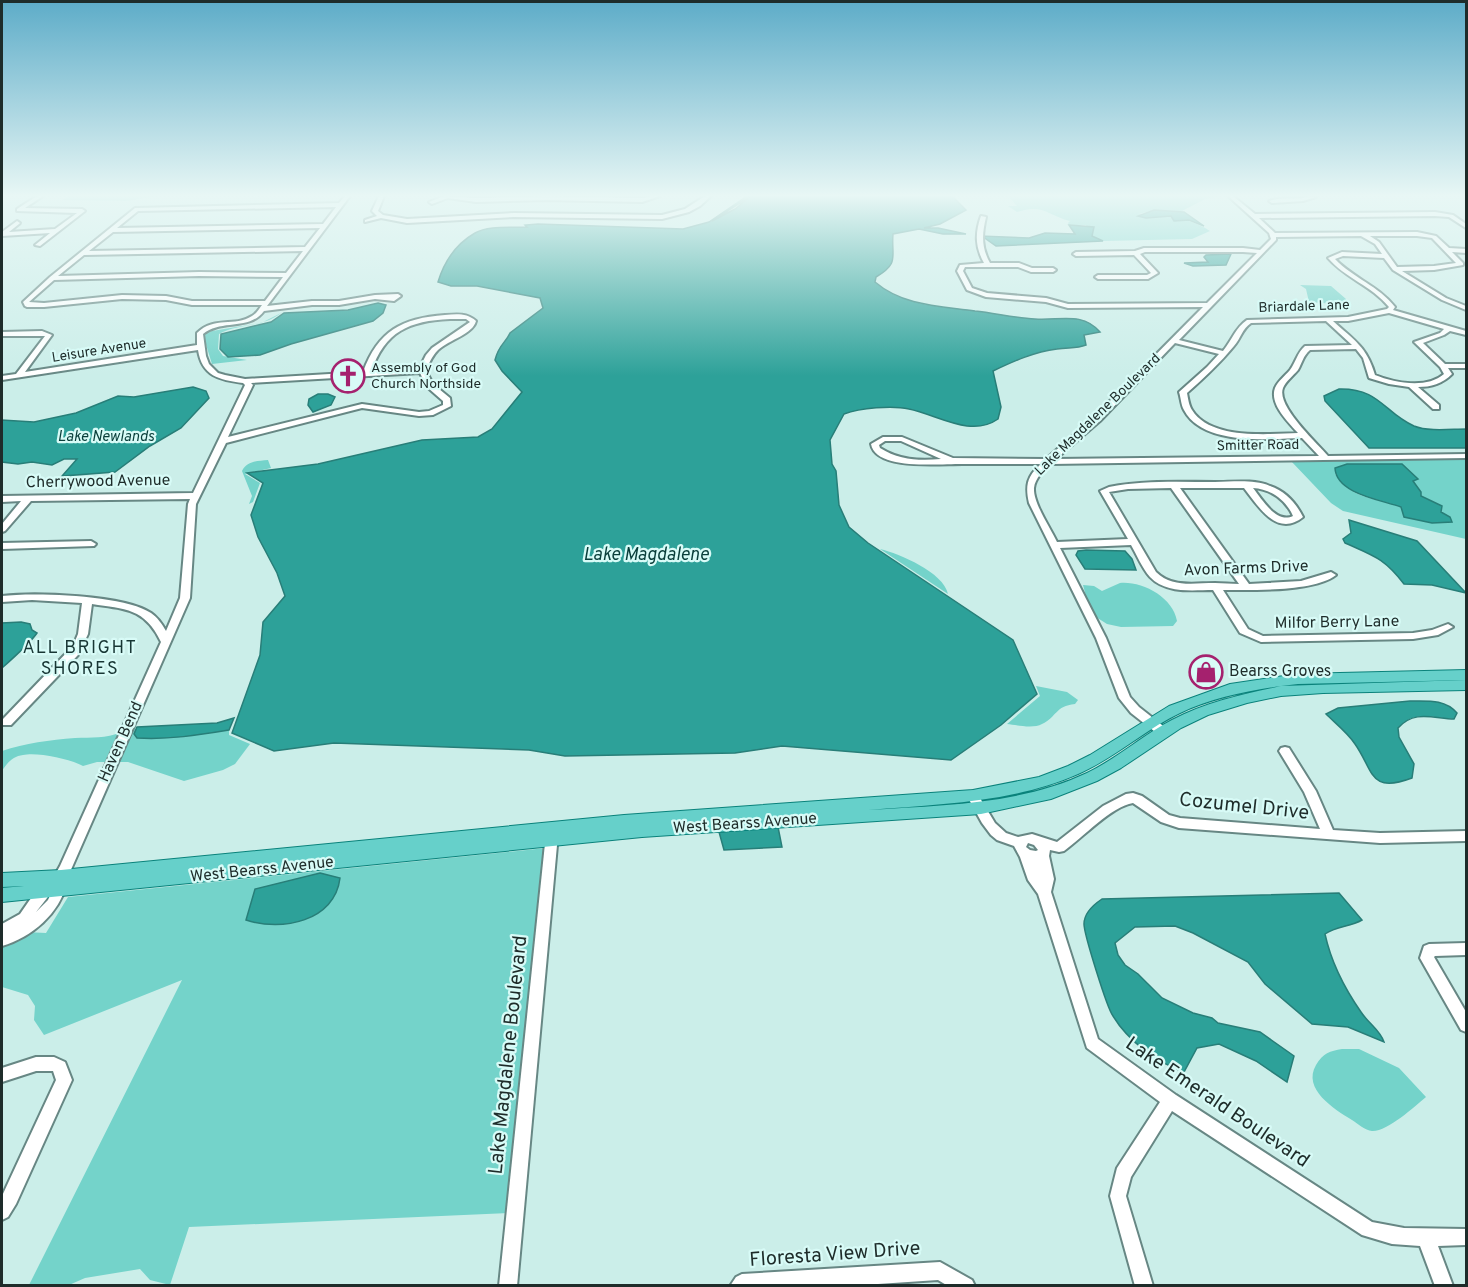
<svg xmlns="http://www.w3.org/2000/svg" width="1468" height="1287" font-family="Overpass,sans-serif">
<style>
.green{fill:#74d3ca;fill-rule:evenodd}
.water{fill:#2da199;stroke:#287e78;stroke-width:1.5}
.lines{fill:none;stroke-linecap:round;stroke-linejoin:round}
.minor-casing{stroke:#678784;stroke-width:4}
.major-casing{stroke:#0a827b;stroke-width:2}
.minor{fill:#fff;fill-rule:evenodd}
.major{fill:#66d0ca;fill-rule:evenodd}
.labels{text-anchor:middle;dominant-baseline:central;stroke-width:4.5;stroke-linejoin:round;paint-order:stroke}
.far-street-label{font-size:14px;fill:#1e2c2a;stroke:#d8fbf7}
.far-poi-label{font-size:14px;fill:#1e2c2a;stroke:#d8fbf7;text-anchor:start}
.far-water-label{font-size:15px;font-style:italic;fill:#093e3a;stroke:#d8fbf7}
.street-label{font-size:16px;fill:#1e2c2a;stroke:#d8fbf7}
.poi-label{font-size:16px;fill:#1e2c2a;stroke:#d8fbf7;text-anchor:start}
.water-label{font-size:18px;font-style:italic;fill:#093e3a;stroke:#d8fbf7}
.neighbourhood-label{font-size:18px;letter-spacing:1.5px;fill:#183634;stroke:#d8fbf7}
.near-street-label{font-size:20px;fill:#1e2c2a;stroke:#d8fbf7}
</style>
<rect width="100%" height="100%" fill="#cbeee9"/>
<!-- green -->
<g class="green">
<polygon points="68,196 156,196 127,201 63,200"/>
<path d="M1008,196H1221L1205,199L1180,212L1154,210L1139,214C1150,219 1155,215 1166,216C1178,216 1200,224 1210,231L1192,239L1103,241L1092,236L1086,225H1069L1068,223L1070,221C1049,216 1043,203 1017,212L1008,206H1017Z"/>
<polygon points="1300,285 1331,286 1346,299 1346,302 1335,304 1309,302 1306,289"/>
<path d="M281,313C262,328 239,323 219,334L218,349L223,356L247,360L212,364L204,338L206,332L261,323Z"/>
<path d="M1466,459V539L1343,511L1331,503L1291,461ZM1402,464L1417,478L1413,480L1421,496L1442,506L1441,512L1450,517L1403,511L1401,507C1386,501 1365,499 1352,491C1345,486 1341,479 1335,474Z"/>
<path d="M268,460L271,468L245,474L260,483L253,502L249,504L252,496L242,471C247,461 257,461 268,460Z"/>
<path d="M880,549C900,554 943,572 948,594Z"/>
<path d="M1120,583C1142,581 1173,597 1177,621L1173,626L1121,627L1107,624L1096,617L1087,600L1083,585L1094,586L1102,591Z"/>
<path d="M1036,686L1067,692L1078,700L1075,704C1055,706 1057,717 1042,724C1033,729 1017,725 1007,724L1040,696Z"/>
<polygon points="131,727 137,727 135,729 194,734 229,730 229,735 250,744 235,764 223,770 184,781 128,762 116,762"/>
<path d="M121,732L107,762H97L83,766C70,759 38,752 23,755C13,756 7,763 2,771V751C25,743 50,740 75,738C91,737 106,739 121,732Z"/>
<path d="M546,848L509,1213L189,1227L170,1285L150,1280L140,1269L85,1278L69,1285H29L182,980L44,1035L34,1020L35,1006L28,995L2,987V944L26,932L46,933L68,897ZM319,873L339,878L255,890Z"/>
<path d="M1342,1049H1359L1399,1068L1426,1097C1414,1107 1387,1132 1372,1131C1365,1130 1358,1124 1352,1120C1334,1109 1302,1089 1316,1065C1323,1053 1330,1051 1342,1049Z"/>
</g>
<!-- water -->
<g class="water">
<path d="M747,196L749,197L712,221L735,209L751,196H952L966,210L940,224L924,228H938L966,234H943L919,229L893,234C891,257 900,263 876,277L875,282C903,306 940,306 975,311C995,313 1015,318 1035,319C1059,321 1082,311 1100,332L1084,335L1086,345C1076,349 1068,347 1057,349C1034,352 1014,361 993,371L1001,407L998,419C971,438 938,415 909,409C892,405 860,408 844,414L830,440L832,464L836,471L839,505L849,527L868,543L1013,640L1037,694L1001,725L951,760L782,746L735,753L565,756L529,750L334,743L274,751L232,733L260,655L263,622L285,596L277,573L258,537L251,515L263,483L247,473L318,464L422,440L478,437L492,429L522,392L502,371L495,360C499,344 505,344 510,333L543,308L540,298L477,286H451L438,282C444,262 456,244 475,233C488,225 512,228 527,227L525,225L538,224L683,229L709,222Z"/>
<polygon points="1154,210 1184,212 1204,226 1189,220 1174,221 1171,216 1146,218 1138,216"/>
<polygon points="1069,225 1094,227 1092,236 1103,241 996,246 982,236 1029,238 1045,233 1075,234"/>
<polygon points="1231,254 1226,265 1193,266 1184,263 1208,262 1204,257 1206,255"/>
<polygon points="378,303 386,305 383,313 373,321 291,344 260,355 228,357 220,349 221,334 271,322 284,313 348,310"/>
<polygon points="193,387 206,391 209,398 181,428 150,446 115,472 62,476 77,459 64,459 52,465 32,462 18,464 2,462 2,420 34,422 76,413 118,396 134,397"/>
<path d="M1339,389C1380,388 1384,413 1414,426C1429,432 1451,429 1466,429V448H1369L1325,401L1324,396Z"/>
<polygon points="318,394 328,394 335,397 331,405 313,412 308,405 309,399"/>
<path d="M1347,464H1402L1418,479L1413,481L1421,492V496L1442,506L1441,512L1450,517L1452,522L1432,523L1404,517L1401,507C1382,500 1336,494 1335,468Z"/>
<path d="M1349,520L1417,541L1466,593L1432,585L1404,584C1384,558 1374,556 1345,543L1343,539L1351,533Z"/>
<polygon points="1086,550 1125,551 1132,559 1136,570 1085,569 1076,555 1078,551"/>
<path d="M21,622L30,624L32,630L37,633C31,642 11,660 2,668V623Z"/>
<path d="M1410,701C1428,701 1445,699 1457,713L1454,719C1432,718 1414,710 1398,728L1399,737L1414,764L1412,778C1369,794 1374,771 1355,744C1348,733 1335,723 1326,714L1338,708Z"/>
<path d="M234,718L229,730C199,735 168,740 137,738L134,734L137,727L217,723Z"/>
<polygon points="778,827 782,847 724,850 719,832"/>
<path d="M320,873L340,878C335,921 282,932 246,920L255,889Z"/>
<path d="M1339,893L1362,920C1350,927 1337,926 1325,934C1331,962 1345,989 1361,1012C1368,1023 1380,1030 1384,1042L1348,1027L1312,1024L1265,984L1248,962L1193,933L1175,926L1135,927L1115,943L1118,955L1125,965L1138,974L1162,998L1193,1013L1212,1018L1218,1023L1260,1032L1294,1056L1287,1082L1256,1061L1219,1044L1197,1048L1184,1072C1158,1063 1128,1041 1113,1016C1107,1008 1084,934 1084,924C1084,913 1093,905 1102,899Z"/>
</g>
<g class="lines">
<!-- minor casing -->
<g class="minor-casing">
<g id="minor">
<polygon points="37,196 43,196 25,208 82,209 85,211 40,246 35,245 50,233 2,236 2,232 17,221 20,223 19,224 9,232 55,229 77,213 17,211 17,209"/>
<path d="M345,196H350L267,306L312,301H339L375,295L398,294L401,296L394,301L375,299L339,305H312L264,311C249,331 222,319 203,334L206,356L209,364L218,373L225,375L245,379L363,372C378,331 402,318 445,315C457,314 467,313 476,321C473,334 449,340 438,350C432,356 429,363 426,371L433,384L450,398L451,406L433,415L419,416L362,408L226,443L196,504L190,598L66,881L67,883C59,914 32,937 2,946V924L20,914L38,888L56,873L60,866L161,642C145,608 125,609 92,604L88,634L78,655L11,725H3L2,722L3,719L73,646L78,634L82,603L32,600L2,602V596C34,592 125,595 151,613C157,617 162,624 166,631L180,598L188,504L190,499L31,501L5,531L2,532V524L21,501L2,502V496L193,493L245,385L243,383C219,380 202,376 198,350L2,380V376L16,374L45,336H2V332L42,331L52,335L25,372L197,345V333C214,316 235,327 252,316C256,314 259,309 262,305H192L166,300L122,299L44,307H27L25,306L23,302L50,277L135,208L339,203ZM336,207L323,224L117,228L138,211ZM320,228L305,247L89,251L113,232ZM303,251L286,273L199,272L58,276L84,255ZM199,276L283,277L265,301H192L166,296L122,295L44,303L29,302L54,280ZM450,319H466L470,322L432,348L426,355L419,369L371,372C385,331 409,321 450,319ZM420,373L427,387L443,401V405L429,411L419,412L362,404L228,437L253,385L251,383ZM51,893L48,900L36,912Z"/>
<polygon points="379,196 384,196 378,211 383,215 407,219 514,213 662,215 685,209 705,196 711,196 700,206 689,212 662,219 514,217 407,223 381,218 365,222 365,220 377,216 372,211"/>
<polygon points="444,196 476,198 546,196 642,198 652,196 660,196 642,202 546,200 476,202 448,198 432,204 429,202"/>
<path d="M1228,196H1233L1255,214L1435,212L1453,215L1466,224V228L1449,217L1435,216L1259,218L1275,233L1417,232L1436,236L1449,248L1466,249V253L1452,252L1463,263V265L1434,270L1402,271L1446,298L1466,306V310L1442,300L1393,270L1384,258L1343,256L1335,259C1353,278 1379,286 1395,307L1393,310L1466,331V335L1450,331L1444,335L1423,343L1445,364H1466V368H1448L1452,374C1442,384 1431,387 1418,387L1439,405V409H1433L1409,387L1389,384L1369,378L1363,358L1356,349L1310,350C1303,356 1302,363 1298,370C1293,376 1286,381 1283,388C1276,406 1317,443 1328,456L1466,454V458L1051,464C1044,470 1035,478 1034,488C1033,503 1051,529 1057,542L1128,539L1100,491L1109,487C1143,480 1180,482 1215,482C1233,482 1253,479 1270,486C1285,491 1296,503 1303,517C1277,538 1258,506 1244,488H1180L1249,584L1301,581L1331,572L1336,575C1315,592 1251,590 1223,590L1248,629L1263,636L1413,633L1432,630L1448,624L1453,627L1438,635L1413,639L1261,642L1240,633L1213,590C1193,590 1166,594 1150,577C1142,568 1137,555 1131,545L1060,548L1106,638L1130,697L1139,707L1167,729L1169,732L1167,735H1159L1131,713L1119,698L1096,638L1029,503C1025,486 1027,476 1041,464C1016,464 991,464 966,464C945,463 876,472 871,444L883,437H902L953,458L1046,459L1094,417L1203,307L1068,308L1046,302L986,297L967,290L957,271L960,265L984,263C975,247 975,233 981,216L986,217C982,234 981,247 990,263H1019L1032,268H1053L1056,270L1053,272H1031L1018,267H965L963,271L972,288L987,293L1046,298L1068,304L1207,303L1257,253L1243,252H1145L1140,254L1158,273L1148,279H1098L1095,277L1098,275H1147L1151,273L1134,255L1076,256L1073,254L1076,252L1135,251L1144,248H1243L1260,250L1271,239L1269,233ZM1361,236L1375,244L1382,254L1342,252L1328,258C1345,278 1372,286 1389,307L1387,309L1348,317L1247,320C1236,327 1232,340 1223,351L1179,340L1276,240V237ZM1370,236H1417L1432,238L1456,263L1434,266L1397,267L1379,242ZM1389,313L1444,329L1440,333L1414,342L1440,367L1444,374C1427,389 1395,383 1375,375C1367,347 1354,340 1333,321H1348ZM1326,321L1352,345L1305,346C1297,353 1296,362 1290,370C1285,376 1278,381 1275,388C1269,404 1289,423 1298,433C1268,434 1211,440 1192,410C1189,406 1188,398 1187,393C1204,378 1220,363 1234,346C1241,338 1242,329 1251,323ZM1175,343L1219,354L1207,367L1179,392C1181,398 1181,405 1184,410C1203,446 1269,439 1302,438L1319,456L1056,459L1100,421ZM885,441H901L941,459C919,461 899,460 880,448L879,445ZM1171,488L1239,584C1231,584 1223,583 1215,583C1194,583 1172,588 1156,572L1109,492L1128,489ZM1253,488C1271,489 1286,500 1293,516C1276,524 1262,499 1253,488Z"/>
<path d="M1309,196L1316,197L1303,201L1272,203L1269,201C1281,196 1299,201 1309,196Z"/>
<polygon points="91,541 96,544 94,546 2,549 2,543"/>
<path d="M1285,747L1289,748L1316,791L1333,830L1380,833L1466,831V841L1380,843L1179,828L1161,822L1133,803C1112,806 1082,838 1064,851L1059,852L1050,850L1049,856L1054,879L1051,892L1098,1039L1176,1095L1372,1222L1404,1228L1466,1229V1245L1438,1246L1453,1286H1435L1420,1246L1392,1244L1362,1235L1172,1111L1131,1177L1126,1196L1153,1286H1135L1110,1196L1117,1168L1160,1102L1087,1048L1038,894L1028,880L1020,857L1014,846L997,840L991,835L982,823L967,796L969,793L973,791L977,793L995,823L1006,833L1018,837L1032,834L1057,842L1103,806L1126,794L1133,793L1142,796L1169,815L1180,818L1320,829L1304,792L1279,751L1281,748ZM1028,843L1034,845L1038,850L1036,851L1030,850L1026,847Z"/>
<polygon points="552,829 556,831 558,834 517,1286 499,1286 546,834 548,831"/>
<polygon points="1466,943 1466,955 1435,956 1434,957 1466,1012 1466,1032 1461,1030 1420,958 1424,946 1429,944"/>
<polygon points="36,1057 54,1057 65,1062 72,1080 16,1204 8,1217 2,1220 2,1196 56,1080 53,1071 36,1071 2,1082 2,1068"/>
<polygon points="940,1262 972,1280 975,1286 948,1286 938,1280 848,1286 730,1286 736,1277 742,1274"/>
</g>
</g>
<!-- major casing -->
<g class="major-casing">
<path id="major" d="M1466,670V680L1298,684L1281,686L1466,680V690L1323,693L1281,696L1247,703L1208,715L1181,728L1121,768L1097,781L1051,799L981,814L642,837L2,902V888L24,886L2,887V873L61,870L624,815L973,790L1039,777L1068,766L1090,755L1169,706L1230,684L1298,674ZM1281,686C1244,694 1206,702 1172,720C1143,735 1118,758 1087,773C1019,805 942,805 868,810C939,804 1012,803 1078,774C1115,758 1144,730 1180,713C1212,698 1246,691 1281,686Z"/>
</g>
<!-- minor -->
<use href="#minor" class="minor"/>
<!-- major -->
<use href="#major" class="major"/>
</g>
<!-- sky -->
<linearGradient id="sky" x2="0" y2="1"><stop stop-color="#5dacc8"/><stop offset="0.52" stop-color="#e8f7f5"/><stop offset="1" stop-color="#e8f7f5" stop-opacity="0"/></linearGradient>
<rect width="1468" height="376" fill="url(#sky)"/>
<!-- icons -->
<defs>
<g id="church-ring" transform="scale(1.725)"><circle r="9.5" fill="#d8fbf7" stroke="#a5216e" stroke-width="1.5"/><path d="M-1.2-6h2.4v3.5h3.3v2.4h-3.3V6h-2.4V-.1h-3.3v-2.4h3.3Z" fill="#a5216e"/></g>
<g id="shop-ring" transform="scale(1.725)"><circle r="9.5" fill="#d8fbf7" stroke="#a5216e" stroke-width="1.5"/><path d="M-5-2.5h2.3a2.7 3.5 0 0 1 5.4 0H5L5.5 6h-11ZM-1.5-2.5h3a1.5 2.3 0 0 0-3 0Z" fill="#a5216e"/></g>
</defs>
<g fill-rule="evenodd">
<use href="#church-ring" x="348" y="376"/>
<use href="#shop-ring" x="1206" y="672"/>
</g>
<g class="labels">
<!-- far-street labels -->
<g class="far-street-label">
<text transform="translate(1304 307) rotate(-2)">Briardale Lane</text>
<text transform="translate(99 351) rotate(-9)">Leisure Avenue</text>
<text transform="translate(1098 415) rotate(-44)">Lake Magdalene Boulevard</text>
<text transform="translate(1258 446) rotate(-1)">Smitter Road</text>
</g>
<!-- far-poi labels -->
<g class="far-poi-label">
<text x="371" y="368">Assembly of God<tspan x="371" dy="16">Church Northside</tspan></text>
</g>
<!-- far-water labels -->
<g class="far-water-label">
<text x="106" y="437">Lake Newlands</text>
</g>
<!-- street labels -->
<g class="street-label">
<text transform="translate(98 482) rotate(-1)">Cherrywood Avenue</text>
<text transform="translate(1246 569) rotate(-2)">Avon Farms Drive</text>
<text transform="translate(1337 623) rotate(-1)">Milfor Berry Lane</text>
<text transform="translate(121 742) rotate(-66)">Haven Bend</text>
<text transform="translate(745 824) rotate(-4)">West Bearss Avenue</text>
<text transform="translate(262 870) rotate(-6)">West Bearss Avenue</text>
</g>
<!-- poi labels -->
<g class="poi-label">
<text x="1229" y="672">Bearss Groves</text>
</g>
<!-- water labels -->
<g class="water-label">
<text x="646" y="555">Lake Magdalene</text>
</g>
<!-- neighbourhood labels -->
<g class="neighbourhood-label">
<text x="80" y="648">ALL BRIGHT<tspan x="80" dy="21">SHORES</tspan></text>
</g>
<!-- near-street labels -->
<g class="near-street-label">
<text transform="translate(1244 807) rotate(6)">Cozumel Drive</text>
<text transform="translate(509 1055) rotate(-84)">Lake Magdalene Boulevard</text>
<text transform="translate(1217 1103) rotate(34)">Lake Emerald Boulevard</text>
<text transform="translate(835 1255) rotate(-4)">Floresta View Drive</text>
</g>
</g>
<!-- border -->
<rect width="1468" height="1287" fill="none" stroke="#1e2c2a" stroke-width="6"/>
</svg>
